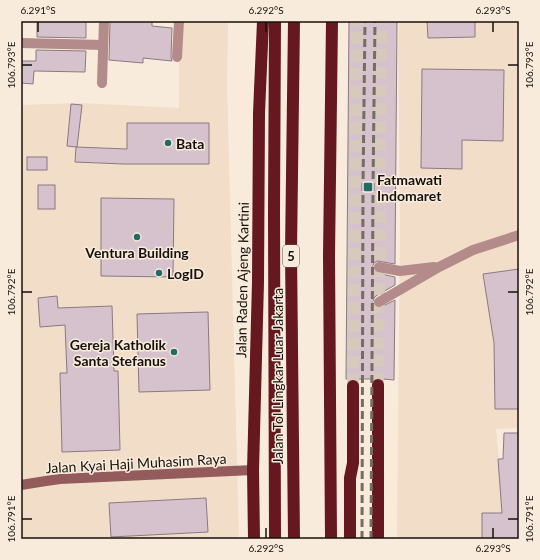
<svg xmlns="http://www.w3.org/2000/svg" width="540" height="560" font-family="Lato,sans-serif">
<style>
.built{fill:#f1ddc8}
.building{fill:#d6c2cd;stroke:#8b7982}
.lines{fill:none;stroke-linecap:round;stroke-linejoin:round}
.highway-tunnel{stroke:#d7cabc;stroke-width:12;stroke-dasharray:12 6;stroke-linecap:butt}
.street{stroke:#b38b8a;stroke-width:10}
.secondary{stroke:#945b5c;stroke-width:10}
.highway{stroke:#661820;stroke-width:12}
.rail{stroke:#756c62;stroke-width:3;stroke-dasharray:8 4;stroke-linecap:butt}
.ticks{fill:none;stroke:#16110c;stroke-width:1.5}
.poi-dot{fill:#206b67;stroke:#f9ebdb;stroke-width:1.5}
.labels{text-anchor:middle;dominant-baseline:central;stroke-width:3;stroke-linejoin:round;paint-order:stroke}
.shield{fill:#f9ebdb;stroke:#5a524a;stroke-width:1}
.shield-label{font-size:13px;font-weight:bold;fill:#16110c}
.poi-label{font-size:14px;font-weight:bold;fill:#16110c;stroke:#f9ebdb;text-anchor:start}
.street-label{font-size:14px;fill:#16110c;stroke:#f9ebdb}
.neatline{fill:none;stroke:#16110c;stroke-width:1.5}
.ticks-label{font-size:10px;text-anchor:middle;fill:#16110c}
</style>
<rect width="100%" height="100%" fill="#f9ebdb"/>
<!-- built -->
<g class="built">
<polygon points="179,21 228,21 227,85 239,539 21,539 21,105 79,103 179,108"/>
<polygon points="399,21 519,21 519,428 496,429 503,504 519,539 397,539 400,226 398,44"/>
</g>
<!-- building -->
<g class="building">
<polygon points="37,21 86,21 86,38 37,37"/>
<polygon points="110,21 152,21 152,26 172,28 171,57 172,61 143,58 143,63 109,60"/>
<polygon points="349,21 397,21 395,264 377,261 374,263 373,266 374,272 377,273 395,277 395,285 376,296 374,298 373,302 373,305 375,307 379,308 395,300 394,380 383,379 378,378 373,379 346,379"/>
<polygon points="427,21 475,21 475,37 428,38"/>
<polygon points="36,50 86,51 85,72 34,71 33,84 21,83 22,61 36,61"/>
<polygon points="422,69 504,70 503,141 462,140 462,169 421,168"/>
<polygon points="71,104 82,105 77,147 67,146"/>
<polygon points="127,123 209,123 209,164 124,164 75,162 76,147 127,149"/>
<rect x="27" y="157" width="20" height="13"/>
<rect x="38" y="185" width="17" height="24"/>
<polygon points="101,198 174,199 173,277 101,276"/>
<polygon points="519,269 519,409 495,409 494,343 483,274"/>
<polygon points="57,296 58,308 112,306 114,371 118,371 120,450 62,452 60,373 67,373 65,325 40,327 38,298"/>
<polygon points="208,312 210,390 139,392 137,314"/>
<polygon points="504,433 519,433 519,539 482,539 482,513 502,513 498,459 503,459"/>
<polygon points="206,498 208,532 111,537 109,503"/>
</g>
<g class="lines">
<!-- highway-tunnel -->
<g class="highway-tunnel">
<polyline points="378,385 381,21"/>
<polyline points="353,386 357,21"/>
</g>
<!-- street -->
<g class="street">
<polyline points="21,43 103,45"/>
<polyline points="177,57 179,21"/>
<polyline points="102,83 104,21"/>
<polyline points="379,267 400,271 434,267"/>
<polyline points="379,302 439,267 473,250 519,235"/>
</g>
<!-- secondary -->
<polyline class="secondary" points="21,485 46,481 60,479 253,470"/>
<!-- highway -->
<g class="highway">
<polyline points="275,21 274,211 275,539"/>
<polyline points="378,385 378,539"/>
<polyline points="254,539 253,470 258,282 259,113 263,21"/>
<polyline points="294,539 291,252 294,21"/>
<polyline points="331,539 329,256 332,21"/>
<polyline points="350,539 350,478 353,463 353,386"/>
</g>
<!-- rail -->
<g class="rail">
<polyline points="362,539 363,186 365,21"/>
<polyline points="371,539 373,187 375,21"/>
</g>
</g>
<!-- ticks -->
<path class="ticks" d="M38,22V32M266,22V32M493,22V32M22,65H32M508,65H518M22,292H32M508,292H518M22,519H32M508,519H518M266,528V538M493,528V538"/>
<!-- markers -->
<g class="poi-dot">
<circle cx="168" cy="143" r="4"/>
<rect x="363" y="182" width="10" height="10" rx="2"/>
<circle cx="137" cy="237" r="4"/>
<circle cx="159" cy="273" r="4"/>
<circle cx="174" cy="352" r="4"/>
</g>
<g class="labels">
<!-- shield labels -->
<rect class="shield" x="283" y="245" width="16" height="22" rx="3"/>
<g class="shield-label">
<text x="291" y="256">5</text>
</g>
<!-- poi labels -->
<g class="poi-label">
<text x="176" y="143">Bata</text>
<text x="377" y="179">Fatmawati<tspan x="377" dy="16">Indomaret</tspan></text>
<text x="137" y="252" text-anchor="middle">Ventura Building</text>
<text x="167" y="273">LogID</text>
<text x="166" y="344" text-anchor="end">Gereja Katholik<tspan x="166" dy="16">Santa Stefanus</tspan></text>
</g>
<!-- street labels -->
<g class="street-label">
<text transform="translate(242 280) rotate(-89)">Jalan Raden Ajeng Kartini</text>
<text transform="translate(277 376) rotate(-90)">Jalan Tol Lingkar Luar Jakarta</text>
<text transform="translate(136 463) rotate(-3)">Jalan Kyai Haji Muhasim Raya</text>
</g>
</g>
<!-- border -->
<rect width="540" height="560" fill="none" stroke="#f9ebdb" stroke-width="44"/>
<rect x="22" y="22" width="496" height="516" class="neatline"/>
<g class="ticks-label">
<text x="38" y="14">6.291°S</text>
<text x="266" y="14">6.292°S</text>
<text x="493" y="14">6.293°S</text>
<text transform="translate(529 65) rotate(-90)" y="4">106.793°E</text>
<text transform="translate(11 65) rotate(-90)" y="4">106.793°E</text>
<text transform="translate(529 292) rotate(-90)" y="4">106.792°E</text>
<text transform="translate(11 292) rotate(-90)" y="4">106.792°E</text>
<text transform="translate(529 519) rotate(-90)" y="4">106.791°E</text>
<text transform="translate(11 519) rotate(-90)" y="4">106.791°E</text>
<text x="266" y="552">6.292°S</text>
<text x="493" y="552">6.293°S</text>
</g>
</svg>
